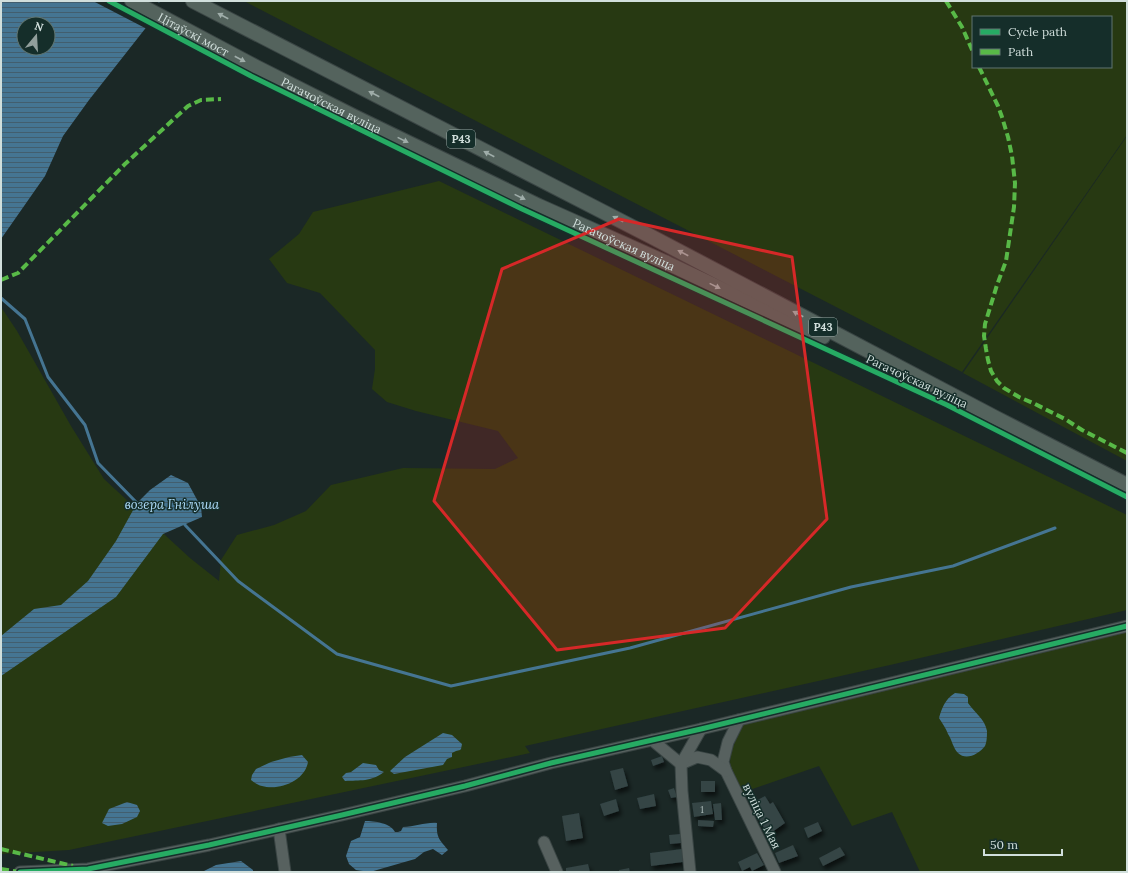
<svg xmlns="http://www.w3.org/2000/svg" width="1128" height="873" font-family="Lora,serif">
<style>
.grass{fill:#273912;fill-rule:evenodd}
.water{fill:url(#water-rules);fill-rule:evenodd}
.pier{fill:#1b2826}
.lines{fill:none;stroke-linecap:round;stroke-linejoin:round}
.stream{stroke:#457592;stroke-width:3}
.building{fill:#344445;filter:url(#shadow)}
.minor-casing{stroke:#3a4544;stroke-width:13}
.major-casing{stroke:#3a4544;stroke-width:16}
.minor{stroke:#57615f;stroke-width:11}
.major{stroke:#54635d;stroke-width:14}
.quiet{stroke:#58b947;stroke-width:4;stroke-dasharray:8 4;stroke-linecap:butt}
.cycleway-casing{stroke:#152e2a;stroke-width:8}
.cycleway{stroke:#26ab63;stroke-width:5}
.oneway{fill:#9fada9}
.marked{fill:#d62828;fill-opacity:0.2;stroke:#d62828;stroke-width:3;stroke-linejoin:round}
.labels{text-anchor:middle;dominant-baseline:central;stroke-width:3;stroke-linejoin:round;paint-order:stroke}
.number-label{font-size:10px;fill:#aab8b6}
.shield{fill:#152e2a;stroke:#99aaa7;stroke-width:1}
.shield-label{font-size:11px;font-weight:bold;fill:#d1dfdc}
.street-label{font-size:12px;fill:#d1dfdc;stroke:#152e2a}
.water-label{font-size:13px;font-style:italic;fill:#aedcfa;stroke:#152e2a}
</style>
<defs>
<pattern id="water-rules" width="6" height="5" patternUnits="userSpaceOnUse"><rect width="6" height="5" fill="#457592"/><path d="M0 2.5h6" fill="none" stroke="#425e6e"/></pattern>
<filter id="shadow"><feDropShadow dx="2.5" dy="4" stdDeviation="2" flood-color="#0009"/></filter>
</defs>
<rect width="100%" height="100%" fill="#1b2826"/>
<!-- grass -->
<g class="grass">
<path d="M244,1H1127V135L962,372ZM973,17H1111V67H973Z"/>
<polygon points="1127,136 1127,461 963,373"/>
<polygon points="439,181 1127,515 1127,610 890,665 525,746 530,753 69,850 1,854 1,307 17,331 71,426 104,479 190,558 219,581 221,560 237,535 274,525 306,511 331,485 403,468 495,469 518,458 498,431 416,411 387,402 372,389 375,369 375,350 320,293 287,283 269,259 299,234 313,212"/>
<path d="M1127,632V872H920L892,812L852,826L819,766L741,793C737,786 733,777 731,769C727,754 737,738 744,724Z"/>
</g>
<!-- water -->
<g class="water">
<path d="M1,1H160L152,20L89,100L63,136L45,176L1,239ZM24,24H48V48H24Z"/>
<polygon points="171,475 188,483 201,507 202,517 163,534 116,597 1,676 1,636 34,609 61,605 88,581 116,541 137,503 150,490"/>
<path d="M955,693L964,694L968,697V703C974,712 985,719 987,731C987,735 987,742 985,746C979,754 966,761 958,753C953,748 952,740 948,734C946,728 942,723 939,718C942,708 945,699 955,693Z"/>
<polygon points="443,733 452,735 462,744 461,749 460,750 456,751 452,753 452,757 447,759 443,765 394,774 390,771 405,757"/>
<path d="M302,755L308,762C305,781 279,791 262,786C258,785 255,783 251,780L252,775L256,769L271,762L289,757Z"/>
<path d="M363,763L376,765L379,770L384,772C371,782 360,780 345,781L342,777L346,773L351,772Z"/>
<polygon points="127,802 137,805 140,811 137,817 122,824 108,826 102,823 109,809"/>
<path d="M365,821C374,821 391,823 395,832H398L401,831L403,827C415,827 426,822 437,823C436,838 440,840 448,850L442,855L433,849L424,852L415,859L370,872L356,870L349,864L346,856L351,841L360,837Z"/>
<polygon points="241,861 253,870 253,872 202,872 216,865"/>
</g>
<!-- pier -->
<polygon class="pier" points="93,1 156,1 161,4 153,21 147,29"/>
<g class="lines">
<!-- stream -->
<g class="stream">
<polyline points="1,298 25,319 48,377 85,425 98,463 137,503"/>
<polyline points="185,525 238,581 337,654 451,686 630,648 851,587 953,566 1055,528"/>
</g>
</g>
<!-- building -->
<g class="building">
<polygon points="662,756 664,762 653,766 651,760"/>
<polygon points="623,768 628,786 615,790 610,771"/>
<rect x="701" y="781" width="14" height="11"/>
<polygon points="674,788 677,797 671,798 668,790"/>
<polygon points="654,794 656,806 640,809 637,798"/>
<polygon points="765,796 770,804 773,802 785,823 768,835 750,804"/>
<polygon points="616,799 619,811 604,816 600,804"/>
<polygon points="711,801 713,814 694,817 692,803"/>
<polygon points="721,803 722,820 715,820 713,804"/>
<polygon points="579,813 583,838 566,841 562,816"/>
<polygon points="698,820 714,821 713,827 698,826"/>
<polygon points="818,822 822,831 808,838 804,828"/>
<polygon points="680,834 681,843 670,844 669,835"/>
<polygon points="793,845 798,856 779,863 775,853"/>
<polygon points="840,847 845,855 823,866 819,858"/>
<polygon points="682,849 683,862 651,866 650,853"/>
<polygon points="757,853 764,865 752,871 750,867 742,871 738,862"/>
<polygon points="588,864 590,872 566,872 566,868"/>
<polygon points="629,868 630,872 619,872 619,870"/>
</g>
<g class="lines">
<!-- minor casing -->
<g class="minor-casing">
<g id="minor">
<polyline points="739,720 728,742 723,762 726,771 775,872"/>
<polyline points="652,740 681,764 697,757 711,760 726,771"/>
<polyline points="279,829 285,872"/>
<polyline points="544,842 557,872"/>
<polyline points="20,872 88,869 209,845 342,815 465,786 551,763 701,729 1127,626"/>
<polyline points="690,872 682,791 681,764 701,729"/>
</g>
</g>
<!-- major casing -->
<g class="major-casing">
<g id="major">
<path id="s1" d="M132,1L256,67L357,118L539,206L667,263L823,337"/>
<polyline points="193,1 652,237 994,417 1127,485"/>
</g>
</g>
<!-- minor -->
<use href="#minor" class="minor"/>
<!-- major -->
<use href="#major" class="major"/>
<!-- quiet -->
<g class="quiet">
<polyline points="946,1 962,27 973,52"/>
<polyline points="979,67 998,106 1002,117 1008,137 1012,156 1015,183 1014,207 1006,261 997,285 985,324 984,336 986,349 988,360 991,371 997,381 1004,388 1019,397 1035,404 1065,419 1082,430 1127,453"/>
<polyline points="1,280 18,273 125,164 188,106 201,100 221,99"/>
<polyline points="1,849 73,866"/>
<polyline points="1,869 20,872"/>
</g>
<!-- cycleway casing -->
<g class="cycleway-casing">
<g id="cycleway">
<polyline points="109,1 251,76 522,209 947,405 1127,497"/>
<polyline points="20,872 88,869 209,845 342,815 465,786 551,763 701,729 1127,626"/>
</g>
</g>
<!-- cycleway -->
<use href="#cycleway" class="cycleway"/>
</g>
<!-- one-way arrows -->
<defs><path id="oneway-solid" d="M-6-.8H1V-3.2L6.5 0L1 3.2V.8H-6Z"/></defs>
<g class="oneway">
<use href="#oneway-solid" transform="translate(223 16) rotate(-152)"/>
<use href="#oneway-solid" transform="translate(240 59) rotate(28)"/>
<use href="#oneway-solid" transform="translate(374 94) rotate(-153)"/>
<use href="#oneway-solid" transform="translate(403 140) rotate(26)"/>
<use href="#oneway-solid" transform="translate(489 154) rotate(-153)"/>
<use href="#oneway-solid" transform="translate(520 197) rotate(26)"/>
<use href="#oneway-solid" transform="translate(618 219) rotate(-153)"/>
<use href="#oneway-solid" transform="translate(683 253) rotate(-152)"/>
<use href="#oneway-solid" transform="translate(715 286) rotate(26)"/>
<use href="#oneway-solid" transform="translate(798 314) rotate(-152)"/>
</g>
<!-- marked area -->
<path class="marked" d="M619,219L792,257L827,519L725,628L557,650L434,501L502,269Z"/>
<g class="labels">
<!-- number labels -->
<g class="number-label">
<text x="702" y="809">1</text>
</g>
<!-- shield labels -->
<g class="shield">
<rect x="447" y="130" width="28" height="18" rx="3"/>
<rect x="809" y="318" width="28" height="18" rx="3"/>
</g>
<g class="shield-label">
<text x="461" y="139">Р43</text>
<text x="823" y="327">Р43</text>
</g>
<!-- street labels -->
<g class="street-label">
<text stroke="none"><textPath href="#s1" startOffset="70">Цітаўскі мост</textPath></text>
<text stroke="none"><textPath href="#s1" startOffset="225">Рагачоўская вуліца</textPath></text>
<text stroke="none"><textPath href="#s1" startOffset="549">Рагачоўская вуліца</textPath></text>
<text transform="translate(917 381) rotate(25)">Рагачоўская вуліца</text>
<text transform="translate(762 816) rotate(64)">вуліца 1 Мая</text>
</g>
<!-- water labels -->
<g class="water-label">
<text x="172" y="504">возера Гнілуша</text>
</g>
</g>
<!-- border -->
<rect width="1128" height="873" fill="none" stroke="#d1dfdc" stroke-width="4"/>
<!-- legend -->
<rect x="972" y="16" width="140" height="52" fill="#152e2a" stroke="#607571"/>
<rect x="980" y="29" width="20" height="6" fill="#26ab63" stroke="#607571"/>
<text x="1008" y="36" font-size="12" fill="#d1dfdc">Cycle path</text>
<rect x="980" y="49" width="20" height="6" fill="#58b947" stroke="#607571"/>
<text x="1008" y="56" font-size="12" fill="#d1dfdc">Path</text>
<!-- north arrow -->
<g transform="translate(36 36) rotate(18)"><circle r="19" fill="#152e2a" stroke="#607571"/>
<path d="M0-3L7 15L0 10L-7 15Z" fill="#919f9c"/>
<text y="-6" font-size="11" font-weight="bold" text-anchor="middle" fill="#d1dfdc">N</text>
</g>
<!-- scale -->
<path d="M984 849v6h78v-6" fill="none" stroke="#d1dfdc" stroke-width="2"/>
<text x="990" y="849" font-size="12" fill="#d1dfdc" stroke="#152e2a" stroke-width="3" paint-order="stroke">50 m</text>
</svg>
